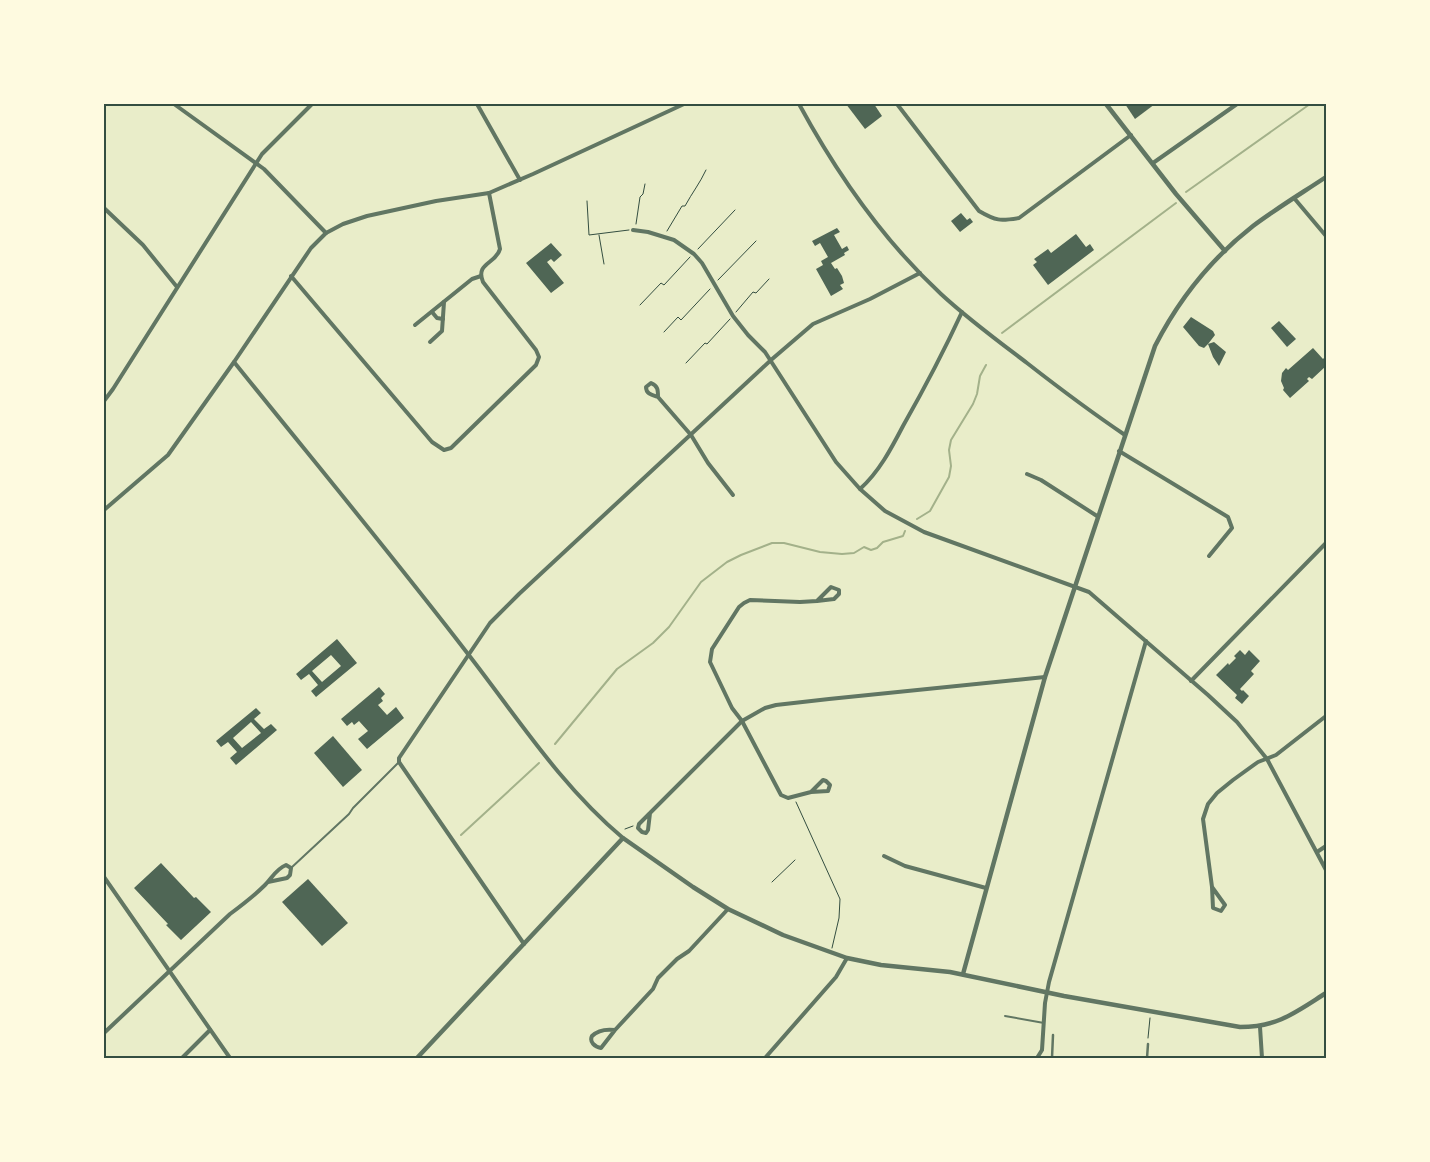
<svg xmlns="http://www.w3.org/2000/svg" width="1430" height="1162" font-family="Manrope,sans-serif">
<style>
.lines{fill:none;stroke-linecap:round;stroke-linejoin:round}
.stream{stroke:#a3b18a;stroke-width:2}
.building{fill:#4f6655;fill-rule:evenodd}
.path{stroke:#344e41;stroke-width:1}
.service{stroke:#617663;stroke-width:2}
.pedestrian{stroke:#617663;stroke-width:2.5}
.minor{stroke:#617663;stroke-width:4}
.tertiary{stroke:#617663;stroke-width:4.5}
.neatline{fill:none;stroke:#344e41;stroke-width:2}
</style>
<rect width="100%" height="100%" fill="#e9edc9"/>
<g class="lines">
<!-- stream -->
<g class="stream">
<polyline points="1186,192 1310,104"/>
<polyline points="1002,333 1176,203"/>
<polyline points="917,519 930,511 949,477 951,466 949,450 951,440 973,404 977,394 980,376 986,365"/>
<polyline points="555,744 617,669 653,643 669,627 701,582 727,562 741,555 772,543 784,543 820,552 842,554 854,553 864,547 871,550 877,548 883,542 903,536 905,531"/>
<polyline points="461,835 539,763"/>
</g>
</g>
<!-- building -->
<g class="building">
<polygon points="846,104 874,104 882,116 865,129"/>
<polygon points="1125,104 1155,104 1135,119"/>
<polygon points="961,213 967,220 970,218 973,222 960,232 951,221"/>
<polygon points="837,228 840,232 834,235 842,249 847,246 849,250 844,253 845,255 831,263 835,269 837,268 842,276 844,283 840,285 843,289 831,296 816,269 823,265 821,261 828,257 820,243 815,246 812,241"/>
<polygon points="1076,234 1086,247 1090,244 1094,250 1048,285 1033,265 1037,262 1034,259 1048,249 1051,253"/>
<polygon points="551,243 562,255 554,262 551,259 547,262 564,283 551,293 526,263"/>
<polygon points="1191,317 1213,331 1215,335 1208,344 1214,342 1226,352 1219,366 1213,357 1208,344 1204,348 1199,346 1183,327"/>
<polygon points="1279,321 1296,339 1287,347 1271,328"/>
<polygon points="1313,348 1323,359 1324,358 1326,360 1326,366 1312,379 1309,377 1307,379 1309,381 1290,398 1283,390 1284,388 1281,381 1282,373 1286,368 1288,370"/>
<path d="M337,639L357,663L316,697L311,691L318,685L309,674L301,680L296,674ZM331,655L341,666L322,682L312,671Z"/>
<polygon points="1240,650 1245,655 1249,650 1260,661 1251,671 1254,674 1240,689 1242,691 1243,690 1249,696 1242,704 1235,698 1237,695 1216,675 1228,663 1229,665 1236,658 1234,656"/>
<polygon points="379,687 385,694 381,698 383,701 378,705 387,715 396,707 404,718 367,749 358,739 368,731 359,721 354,725 352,722 347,726 341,719"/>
<path d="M256,708L261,713L254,719L264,729L271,724L277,730L236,765L230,758L237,752L228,742L221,747L216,741ZM251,722L261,733L242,748L233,738Z"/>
<polygon points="333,736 362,770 343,787 314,753"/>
<polygon points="161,863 194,898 196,897 211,912 181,940 166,925 168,924 134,888"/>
<polygon points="308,879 348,923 322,946 282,902"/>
</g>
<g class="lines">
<!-- path -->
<g class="path">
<polyline points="587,201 589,235 629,230"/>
<polyline points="636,224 640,197 643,194 645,184"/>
<path d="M667,231L682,206H685C692,193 700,183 706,170"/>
<polyline points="599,235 604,264"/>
<polyline points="698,249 735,210"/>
<polyline points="718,280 756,241"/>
<polyline points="640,305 661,283 664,285 690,257"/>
<polyline points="736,312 753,292 756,293 769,279"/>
<polyline points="664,332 678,317 681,320 710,289"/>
<polyline points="686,363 705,343 707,344 730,319"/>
<polyline points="796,802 840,899 839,918 832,948"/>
<polyline points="625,829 633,826"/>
<polyline points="772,882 795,860"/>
<polyline points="1148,1038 1150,1018"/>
</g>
<!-- service -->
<g class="service">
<polyline points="291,868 349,814 353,808 399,762"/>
<polyline points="1005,1016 1044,1023"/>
</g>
<!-- pedestrian -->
<g class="pedestrian">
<polyline points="1052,1058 1053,1035"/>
<polyline points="1147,1058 1148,1044"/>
</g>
<!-- minor -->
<g class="minor">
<polyline points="174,104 264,169 326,233"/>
<polyline points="477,104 520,180"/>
<path d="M799,104C837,174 883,240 941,294C968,319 998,341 1027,363C1059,388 1091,412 1125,435"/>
<path d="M897,104L979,211C996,221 1000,221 1019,218L1131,135"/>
<polyline points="1153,163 1237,104"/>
<polyline points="1294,198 1326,236"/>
<polyline points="104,208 143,245 177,287"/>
<polyline points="633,230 648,232 674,240 694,254 702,263 733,316 748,335 765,352 836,462 860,489 885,511 924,532 1089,592 1208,695 1237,722 1267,759 1326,870"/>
<path d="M291,276L432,442L444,450L451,448L536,365L539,357L536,350L483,282C475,263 496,264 500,249L489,193"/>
<polyline points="432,312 437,318 443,319"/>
<polyline points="415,325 472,279 481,276"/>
<polyline points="430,342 442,331 444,302"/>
<path d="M234,362C312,459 392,555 468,654C517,717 561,786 623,838"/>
<path d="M658,397C652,395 646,394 646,387L651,383C658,386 658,390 658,397L691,435L708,463L733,495"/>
<polyline points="104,401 113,389 262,154 312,104"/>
<polyline points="1119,451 1228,517 1232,528 1209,556"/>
<polyline points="1027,474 1041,480 1097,516"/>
<path d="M860,489C879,472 891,449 903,426C924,389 944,351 962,312"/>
<polyline points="104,510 168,455 234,362 311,248 326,233 343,224 367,216 436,201 489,193 533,174 684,104"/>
<polyline points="1191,681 1326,543"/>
<polyline points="811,792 823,780 826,781 830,785 828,791 811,792 788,798 781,795 742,721 732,708 710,662 712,649 739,607 744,603 750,600 800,602 817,601 831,587 839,590 839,594 834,599 817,601"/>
<polyline points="650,813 648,830 646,833 642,832 638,828 639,824 742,721 765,708 776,705 829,699 1045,677"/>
<polyline points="1317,852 1326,846"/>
<polyline points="884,856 905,866 986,888"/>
<polyline points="104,877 230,1058"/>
<polyline points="1212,887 1225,905 1221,911 1213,908 1212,887 1203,819 1208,804 1217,793 1233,780 1258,762 1276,755 1326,716"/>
<polyline points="524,944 399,762 399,758 490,623 519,594 771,360 813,324 870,299 920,273"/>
<polyline points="1260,1027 1262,1058"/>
<path d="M615,1030C607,1029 598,1030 592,1036C589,1042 595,1047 601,1048L615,1030L653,989L658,978L677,959L689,951L728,909"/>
<path d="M104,1033L230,914C242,905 254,896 265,885C272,878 276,869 286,865L291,868L290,875L287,878L268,882"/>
<polyline points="182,1058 210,1030"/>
<polyline points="765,1058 836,977 847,958"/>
<polyline points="1037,1058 1042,1050 1045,1003 1049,982 1146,641"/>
</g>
<!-- tertiary -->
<g class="tertiary">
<polyline points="1106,104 1176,194 1225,251"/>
<path d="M963,974L1045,677L1155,346C1179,299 1212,258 1253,226C1277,208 1302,193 1326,177"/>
<path d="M417,1058L623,838L693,887L728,909L783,935L847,958L881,965L950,972L1064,996L1240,1027C1278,1027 1296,1012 1326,993"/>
</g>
</g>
<!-- border -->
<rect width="1430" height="1162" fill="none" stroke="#fefae0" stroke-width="210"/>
<rect x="105" y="105" width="1220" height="952" class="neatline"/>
</svg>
